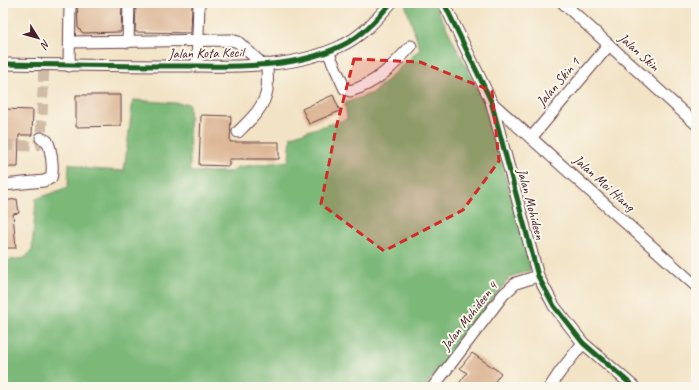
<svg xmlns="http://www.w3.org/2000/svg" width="699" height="390" font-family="Caveat,sans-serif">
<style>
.forest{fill:#7bb878;stroke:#626c52}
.building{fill:#dcb695}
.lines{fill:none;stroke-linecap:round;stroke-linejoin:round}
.minor-tunnel{stroke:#d0bca6;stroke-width:11;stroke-dasharray:11 5.5;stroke-linecap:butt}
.minor-casing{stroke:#633c42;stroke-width:13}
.minor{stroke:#fff;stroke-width:11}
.cycleway-casing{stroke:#fbf7ec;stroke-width:8}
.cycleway{stroke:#1b5e20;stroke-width:5}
.marked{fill:#d62828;fill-opacity:0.2;stroke:#d62828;stroke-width:3;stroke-dasharray:8 5;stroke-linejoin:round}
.labels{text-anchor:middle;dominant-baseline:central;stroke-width:4;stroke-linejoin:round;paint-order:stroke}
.street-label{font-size:14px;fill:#4a1f2b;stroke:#fbf7ec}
</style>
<rect width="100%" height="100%" fill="#fbf7ec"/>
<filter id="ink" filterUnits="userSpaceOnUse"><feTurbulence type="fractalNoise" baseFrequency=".025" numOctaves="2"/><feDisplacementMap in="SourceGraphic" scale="8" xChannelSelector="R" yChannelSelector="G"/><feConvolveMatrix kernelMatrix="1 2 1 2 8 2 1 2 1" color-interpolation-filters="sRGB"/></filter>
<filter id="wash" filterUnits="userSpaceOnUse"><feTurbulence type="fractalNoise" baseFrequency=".012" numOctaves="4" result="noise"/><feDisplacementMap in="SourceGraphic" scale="16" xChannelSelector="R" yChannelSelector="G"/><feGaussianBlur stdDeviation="0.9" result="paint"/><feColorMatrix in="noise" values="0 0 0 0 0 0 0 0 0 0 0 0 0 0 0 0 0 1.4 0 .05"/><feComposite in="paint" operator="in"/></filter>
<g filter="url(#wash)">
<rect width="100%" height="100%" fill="#f2e3c5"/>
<!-- forest -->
<polygon class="forest" points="407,3 434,3 485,104 531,270 510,277 425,387 3,387 3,261 25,258 32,250 36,199 68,187 69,163 88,169 124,171 133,100 189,104 190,172 231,172 238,167 289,161 291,136 347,119 345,103 373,93 420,49 405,4"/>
<g id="blocks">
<!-- building -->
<g class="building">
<polygon points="77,3 122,3 121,32 83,33 78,28"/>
<polygon points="136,3 192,3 191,33 135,32"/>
<polygon points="76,95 121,95 121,126 76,127"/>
<polygon points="333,95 340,111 309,124 302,109"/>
<polygon points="3,109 33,110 32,135 19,135 18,167 3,167"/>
<polygon points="201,115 231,116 230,142 279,142 279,159 229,159 229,166 199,165"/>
<polygon points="17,199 19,213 13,214 16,248 3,248 3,240 5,240 3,221 3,201"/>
<polygon points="472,353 501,373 491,387 456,387 467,373 460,368"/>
</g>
</g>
</g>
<g filter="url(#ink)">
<use href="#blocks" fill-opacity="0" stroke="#633c42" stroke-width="1"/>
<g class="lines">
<!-- minor-tunnel -->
<polyline class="minor-tunnel" points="3,145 34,146 37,145 41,141 44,65"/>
<!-- minor casing -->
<g class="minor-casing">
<g id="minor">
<polyline points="444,3 491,101 538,276 554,306 583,343 634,387"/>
<polyline points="563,3 696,124"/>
<polyline points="70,42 231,40 238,42 262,64"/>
<polyline points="128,42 129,3"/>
<path d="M328,52L344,87L345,89L350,91C376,84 394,65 411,46"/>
<path d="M3,64C62,65 120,66 179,66C232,66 291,70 341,46C361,37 376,20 391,3"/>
<polyline points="69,66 70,3"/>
<polyline points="197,66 199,3"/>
<polyline points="491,102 696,286"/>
<path d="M238,132C250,120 264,108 267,90C268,82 267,73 267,64"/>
<polyline points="531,138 609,45"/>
<path d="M3,185L44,181L51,178C54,169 51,148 47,141L41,138"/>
<polyline points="433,387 503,295 516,283 538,276"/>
<polyline points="550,387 560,372 583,343"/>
</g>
</g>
<!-- minor -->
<use href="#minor" class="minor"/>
<!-- cycleway casing -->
<g class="cycleway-casing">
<g id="cycleway">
<polyline points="444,3 491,101 538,276 554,306 583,343 634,387"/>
<path d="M3,64C62,65 120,66 179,66C232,66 291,70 341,46C361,37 376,20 391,3"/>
</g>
</g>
<!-- cycleway -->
<use href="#cycleway" class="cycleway"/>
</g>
</g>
<!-- marked area -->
<path class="marked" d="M354,59L420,62L492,91L499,161L463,210L384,251L321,204L336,128Z"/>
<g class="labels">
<!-- street labels -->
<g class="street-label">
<text transform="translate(639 52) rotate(42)">Jalan Skin</text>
<text transform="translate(206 53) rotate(-1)">Jalan Kota Kecil</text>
<text transform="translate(558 82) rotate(-50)">Jalan Skin 1</text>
<text transform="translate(604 183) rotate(42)">Jalan Moi Hiang</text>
<text transform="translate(531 204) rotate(75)">Jalan Mohideen</text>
<text transform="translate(469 316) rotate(-52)">Jalan Mohideen 4</text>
</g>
</g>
<!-- margin -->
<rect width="699" height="390" fill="none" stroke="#fbf7ec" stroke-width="16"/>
<!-- north arrow -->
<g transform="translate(38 38) rotate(127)" stroke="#fbf7ec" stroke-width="3" paint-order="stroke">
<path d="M0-3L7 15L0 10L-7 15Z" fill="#4a1f2b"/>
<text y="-6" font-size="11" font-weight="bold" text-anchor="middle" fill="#4a1f2b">N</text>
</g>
</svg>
